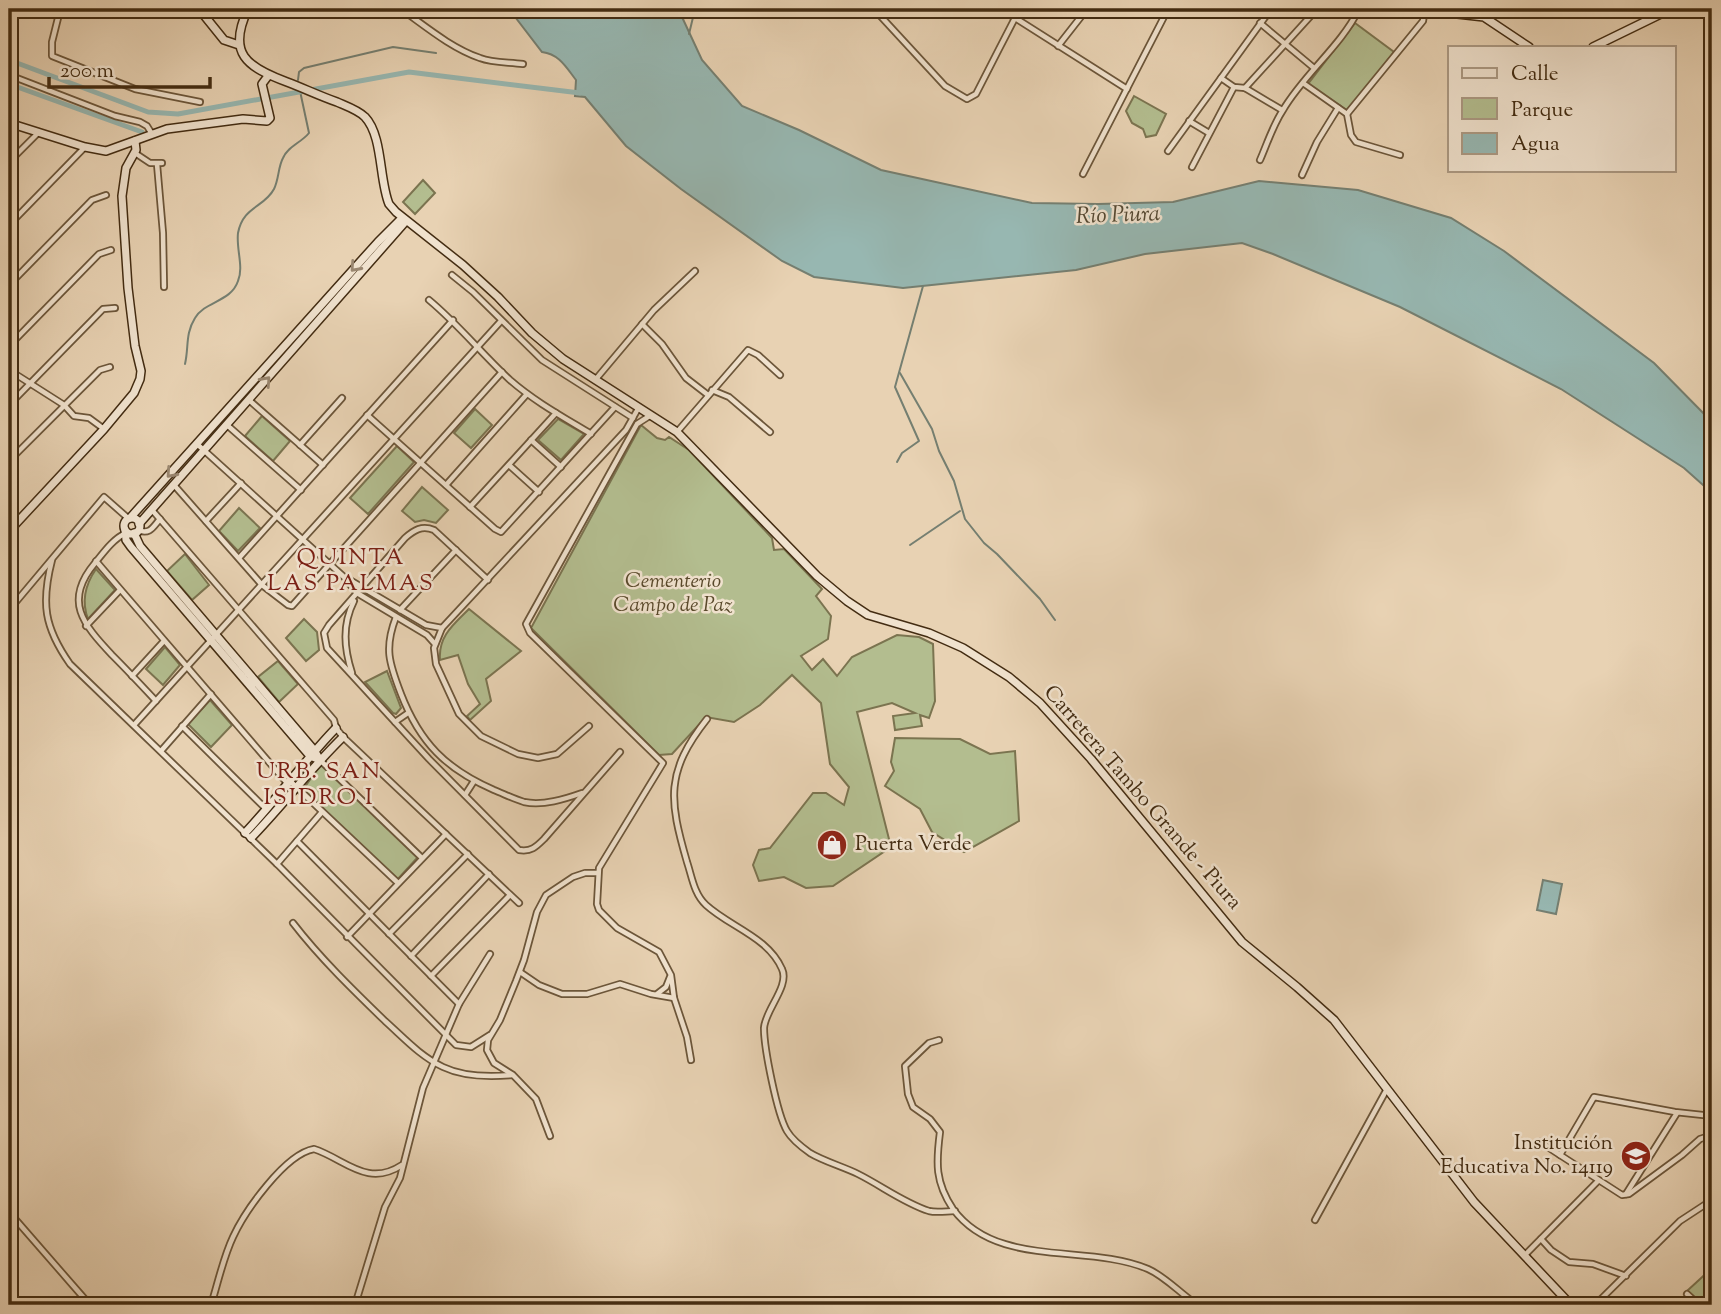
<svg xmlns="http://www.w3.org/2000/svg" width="1721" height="1314" font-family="'Sorts Mill Goudy',serif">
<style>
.green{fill:#b3bd8f;stroke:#7b7450;stroke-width:2}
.water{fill:#97b7b1;stroke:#757f71;stroke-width:2}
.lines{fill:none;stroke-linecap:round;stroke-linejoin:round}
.stream{stroke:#757f71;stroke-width:2}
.canal{stroke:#97b7b1;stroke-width:5}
.street-casing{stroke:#6c563a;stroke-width:8}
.secondary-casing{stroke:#432c12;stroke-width:10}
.street{stroke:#f0e2ce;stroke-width:4.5}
.secondary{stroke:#f0e2ce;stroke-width:7}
.oneway{stroke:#9a8770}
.labels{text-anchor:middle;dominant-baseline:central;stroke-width:5;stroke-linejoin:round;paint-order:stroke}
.park-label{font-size:21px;font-style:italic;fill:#59492b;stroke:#f0e2ce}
.street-label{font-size:21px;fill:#432c12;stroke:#f0e2ce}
.poi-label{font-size:21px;fill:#432c12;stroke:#f0e2ce;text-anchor:start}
.water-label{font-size:23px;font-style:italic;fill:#544832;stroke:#f0e2ce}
.neighbourhood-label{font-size:23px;letter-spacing:2px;fill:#7a1f14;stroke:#f0e2ce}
</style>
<rect width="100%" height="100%" fill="#e8d2b3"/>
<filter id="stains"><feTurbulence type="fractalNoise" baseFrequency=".00286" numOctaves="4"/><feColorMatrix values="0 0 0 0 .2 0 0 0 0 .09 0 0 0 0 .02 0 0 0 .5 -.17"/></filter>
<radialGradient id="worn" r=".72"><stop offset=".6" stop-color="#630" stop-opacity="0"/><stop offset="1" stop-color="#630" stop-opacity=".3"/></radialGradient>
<!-- green -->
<g class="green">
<polygon points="1355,23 1394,52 1348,111 1308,84"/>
<polygon points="1134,96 1166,114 1156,135 1146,137 1143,129 1132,123 1126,111"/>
<polygon points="423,180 435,193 415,214 403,202"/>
<polygon points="475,409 492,425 471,448 454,433"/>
<polygon points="262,416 290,441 273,461 245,436"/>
<polygon points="558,419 584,434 561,460 538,440"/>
<polygon points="641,425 657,438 665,440 669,437 689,450 772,538 774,550 784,549 822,589 816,596 831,616 828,639 801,656 812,670 823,659 837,676 852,657 897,635 919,637 933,644 935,701 929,718 920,715 922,726 895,730 893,716 915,713 892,703 857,712 891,847 833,886 806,888 784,877 759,881 753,865 759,850 770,848 813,793 826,793 844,805 849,787 830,764 821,703 792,675 760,705 734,722 706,717 672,754 659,755 531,628"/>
<polygon points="397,446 414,462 368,514 350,498"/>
<polygon points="422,487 448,510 436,523 424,520 415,522 402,511"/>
<polygon points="239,508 260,528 238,551 219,531"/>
<polygon points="185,554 209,585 192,600 167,571"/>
<path d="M96,569L115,590L88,619C81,601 85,585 96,569Z"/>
<path d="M469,609L521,651L486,679L491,701L470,720L467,716L480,704L468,684L458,655L440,660C438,636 454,624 469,609Z"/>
<polygon points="304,619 317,632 319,650 306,661 286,638"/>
<polygon points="165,647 180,665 163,685 146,669"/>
<polygon points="278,661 298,684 279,702 258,677"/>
<polygon points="387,671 401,708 396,714 393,713 365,682"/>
<polygon points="210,700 232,725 211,747 188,724"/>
<polygon points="895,738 960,739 990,754 1015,751 1019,821 964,852 932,832 920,809 885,786 894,771 891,762"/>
<polygon points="321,764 418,857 397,880 302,791"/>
<polygon points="1712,1268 1712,1305 1703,1305 1687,1291"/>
</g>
<!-- water -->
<g class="water">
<path d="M509,9H683L682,17L702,60L742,106L799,130L881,170L1032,203L1098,204L1173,202L1259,181L1358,190L1451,218L1504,251L1654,363L1712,422V493L1684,468L1561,389L1400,307L1273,254L1242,243L1145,254L1076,270L903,288L814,277L782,261L681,189L626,146L585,97L575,96L576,80C566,67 559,54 542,52Z"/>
<polygon points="1543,880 1562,884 1556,914 1537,910"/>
</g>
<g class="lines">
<!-- stream -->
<g class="stream">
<polyline points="689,34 695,9"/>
<polyline points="298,80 299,72 304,68 393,47 436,53"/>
<path d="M185,364C189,347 185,334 195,318C205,301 231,302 238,281C244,267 236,249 238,233C243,206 264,208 274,189C279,179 278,167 283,158C288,146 301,143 309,133L300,91"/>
<polyline points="900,373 932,429 939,451 954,481 965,519 984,543 997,554 1040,599 1055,620"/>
<polyline points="897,462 902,453 919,441 895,387 923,286"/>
<polyline points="910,545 960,511"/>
</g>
<!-- canal -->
<g class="canal">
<polyline points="9,60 148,112 178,114 409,72 580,93"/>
<polyline points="9,84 142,132"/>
</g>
<!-- street casing -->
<g class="street-casing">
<g id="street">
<path d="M401,9C425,26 451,48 480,58C493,63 509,62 523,64"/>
<polyline points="874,9 945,86 967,99 976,94 999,49 1015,18 1013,9"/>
<polyline points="1001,9 1127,89"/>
<polyline points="60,10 52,42 52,56 135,89 200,102"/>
<polyline points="1484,17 1491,9"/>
<polyline points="1260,23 1314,68"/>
<polyline points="1058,46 1087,9"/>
<polyline points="9,75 115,116 140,122 147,126 152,134"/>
<polyline points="1221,78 1234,87 1245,88 1282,110"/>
<polyline points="1303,83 1347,114 1351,135 1356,142 1400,155"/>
<polyline points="1245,88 1317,9"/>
<polyline points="1347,114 1423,21 1425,9"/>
<polyline points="1189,121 1209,133"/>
<polyline points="1168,151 1271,9"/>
<polyline points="135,153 150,163 162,163"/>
<path d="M1260,160C1267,144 1273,125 1283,110C1304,74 1341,46 1359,9"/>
<polyline points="9,162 38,133"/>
<polyline points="157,164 163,233 164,287"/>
<polyline points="1192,167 1234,87"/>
<polyline points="1083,174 1168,9"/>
<polyline points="1302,175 1317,142 1338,108"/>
<polyline points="9,225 85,147"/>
<polyline points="452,275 473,292 542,360 633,418"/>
<polyline points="9,285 92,200 106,195"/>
<path d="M429,300C458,324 482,354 510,380C534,401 563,417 591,434"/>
<polyline points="642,324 662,344 686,378 708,395"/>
<polyline points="9,346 99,254 111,250"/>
<polyline points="9,370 64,405 74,416 89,418 104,429"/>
<polyline points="596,379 654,310 695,271"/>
<polyline points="712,390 729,397 770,432"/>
<polyline points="249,400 323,465"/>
<polyline points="9,405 103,309 115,308"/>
<polyline points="367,415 495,529 501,532 615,407"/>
<polyline points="651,415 637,424 526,624 530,633 663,763 599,868 597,904 599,910 617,928 659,952 671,975 674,998 687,1037 691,1060"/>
<polyline points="227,425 301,490"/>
<polyline points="677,432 748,350 758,355 780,375"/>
<polyline points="531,440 561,467"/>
<polyline points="197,444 344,577 357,593 427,635 435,644"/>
<polyline points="300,445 342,398"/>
<polyline points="9,461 100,370 110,367"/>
<polyline points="509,465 539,492"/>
<polyline points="174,485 262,585 288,605 292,606 502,372"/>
<polyline points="446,485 527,394"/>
<polyline points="470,507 556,413"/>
<polyline points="152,510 334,720 336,728 343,737 519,903"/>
<polyline points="206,521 241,483"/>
<path d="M138,530C150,535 153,527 160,519"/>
<path d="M126,533C113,539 104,552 95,563C63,601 83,624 112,655C127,670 142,686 156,701"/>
<polyline points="239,558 453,320"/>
<path d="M52,560C41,603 44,627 70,664L277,864L456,1045L471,1047L490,1035"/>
<polyline points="96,561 287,783"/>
<polyline points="348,579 426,625 442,628"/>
<path d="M488,580L434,530C422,525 414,530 405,538L329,625L324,633L327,648L429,759L519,850C531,852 536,847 544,839L620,752"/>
<polyline points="15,603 104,497 129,519"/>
<polyline points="400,610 456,550"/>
<path d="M396,617C384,648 389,663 401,694C420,743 446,769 494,790C504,794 514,799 524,802C543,806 565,799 582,793"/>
<polyline points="86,626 120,590"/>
<path d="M352,673C344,648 342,625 354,601"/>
<polyline points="132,676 164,641"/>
<path d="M707,719C665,772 669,800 687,862C692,877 694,894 706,905C730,927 768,937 782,969C790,986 765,1010 764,1028C764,1048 777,1114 787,1131C791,1138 803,1148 810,1153C823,1161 844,1167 858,1174C882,1186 904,1203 929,1211C937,1213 947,1211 955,1211"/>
<polyline points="395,722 408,713"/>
<polyline points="134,725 501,321"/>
<polyline points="182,726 266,809"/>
<polyline points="589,726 557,754 538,758 518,754 481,736 459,714 436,664 434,648 442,628 626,430 639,407"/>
<polyline points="161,751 211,694"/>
<polyline points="320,760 422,858"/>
<polyline points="290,781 398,883"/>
<polyline points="465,795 474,781"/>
<polyline points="297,841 459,1004"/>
<polyline points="277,864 322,812"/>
<path d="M293,923C320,958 353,990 385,1021C404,1038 420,1056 443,1067C464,1077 490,1077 512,1075"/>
<polyline points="389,934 468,854"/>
<polyline points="347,937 446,834"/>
<polyline points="411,956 489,874"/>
<polyline points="520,972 539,985 562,994 587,994 620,984 651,994 674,998"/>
<polyline points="431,976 510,895"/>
<polyline points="657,994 666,987 670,977"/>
<path d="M939,1040L929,1043L905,1066L908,1094L913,1107L930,1119L940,1132C936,1163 935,1182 953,1209C997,1269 1087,1243 1148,1269C1164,1276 1178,1291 1192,1301"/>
<polyline points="1712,1116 1675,1112 1594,1097 1560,1155 1622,1195 1629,1194 1682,1155 1700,1139 1712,1135"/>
<polyline points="550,1136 536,1099 513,1075 494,1063 487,1050 488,1040 500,1020 516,981 524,960 537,912 546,895 573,877 585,873 598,873"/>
<polyline points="1540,1142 1560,1155"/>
<polyline points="1626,1194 1677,1113"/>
<polyline points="9,1212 90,1305"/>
<polyline points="1315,1220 1387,1089"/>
<polyline points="1541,1239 1551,1250 1569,1262 1593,1264 1626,1276"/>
<polyline points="1524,1256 1598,1181"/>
<polyline points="1687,1294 1699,1305"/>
<path d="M211,1305C218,1283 223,1258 233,1237C245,1211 285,1154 314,1149C345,1159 367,1188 402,1165"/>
<polyline points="355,1305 385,1207 400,1178 423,1088 459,1004 490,954"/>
<polyline points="1178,1305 1191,1302"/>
<polyline points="1595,1305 1680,1221 1712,1200"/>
</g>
</g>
<!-- secondary casing -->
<g class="secondary-casing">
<g id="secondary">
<polyline points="42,9 81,9"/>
<polyline points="199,9 224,40 239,45"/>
<path d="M248,9C227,53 246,67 287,82C303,88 320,96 337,102C346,106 358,110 365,117C383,136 379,180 389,204L396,212L463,265L498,297L532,333L563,359L677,432L817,576L847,601L868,615L929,633L963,648L1009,677L1040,703L1091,759L1242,942L1297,987L1334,1020L1474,1202L1571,1305"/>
<polyline points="1413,9 1484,17 1529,47"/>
<polyline points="1593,47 1671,9"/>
<polyline points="9,123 85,147 106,151 167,129 243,119 267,121 270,118 262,84 268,76"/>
<polyline points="130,518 378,242 402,218"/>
<circle cx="132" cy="526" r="8"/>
<polyline points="139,524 406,221"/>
<polyline points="125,530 126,540 131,547 310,756 320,760 314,750 140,546 134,533"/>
<polyline points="9,531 104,429 134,393 140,379 141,371 135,346 128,288 122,196 126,168 136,150 135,141"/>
<path d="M245,833C277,799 304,761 336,728"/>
<path d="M251,838C283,805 310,769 343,737"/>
</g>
</g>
<!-- street -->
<use href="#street" class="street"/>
<!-- secondary -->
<use href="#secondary" class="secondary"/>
</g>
<!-- one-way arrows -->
<defs><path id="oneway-chevron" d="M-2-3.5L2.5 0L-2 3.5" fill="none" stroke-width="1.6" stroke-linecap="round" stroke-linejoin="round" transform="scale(1.75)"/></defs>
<g class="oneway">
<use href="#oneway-chevron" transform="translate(355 267) rotate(132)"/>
<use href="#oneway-chevron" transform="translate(266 381) rotate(-48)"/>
<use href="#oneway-chevron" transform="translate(171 473) rotate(132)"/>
</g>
<!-- icons -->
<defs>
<g id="shop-disc" transform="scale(1.575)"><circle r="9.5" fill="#8f2418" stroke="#f0e2ce"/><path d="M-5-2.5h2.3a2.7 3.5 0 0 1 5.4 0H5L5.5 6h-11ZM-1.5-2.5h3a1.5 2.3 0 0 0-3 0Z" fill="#fff"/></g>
<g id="school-disc" transform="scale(1.575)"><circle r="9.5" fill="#8f2418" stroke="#f0e2ce"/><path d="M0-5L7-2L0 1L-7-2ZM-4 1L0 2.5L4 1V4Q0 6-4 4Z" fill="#fff"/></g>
</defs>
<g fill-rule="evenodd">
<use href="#shop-disc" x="832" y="845"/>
<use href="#school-disc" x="1636" y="1156"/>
</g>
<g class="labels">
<!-- park labels -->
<g class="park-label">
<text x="673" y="582">Cementerio<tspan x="673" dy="24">Campo de Paz</tspan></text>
</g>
<!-- street labels -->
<g class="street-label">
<text transform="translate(1142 798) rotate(49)">Carretera Tambo Grande - Piura</text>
</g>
<!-- poi labels -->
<g class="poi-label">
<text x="855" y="845">Puerta Verde</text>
<text x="1613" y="1144" text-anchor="end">Institución<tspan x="1613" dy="24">Educativa No. 14119</tspan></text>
</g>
<!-- water labels -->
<g class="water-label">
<text transform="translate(1118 216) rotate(-2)">Río Piura</text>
</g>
<!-- neighbourhood labels -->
<g class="neighbourhood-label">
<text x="351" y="558">QUINTA<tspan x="351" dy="26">LAS PALMAS</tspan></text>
<text x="319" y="772">URB. SAN<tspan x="319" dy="26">ISIDRO I</tspan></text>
</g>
</g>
<!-- margin -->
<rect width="1721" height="1314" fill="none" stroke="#e8d2b3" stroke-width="35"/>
<rect x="10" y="10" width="1700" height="1293" fill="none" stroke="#432c12" stroke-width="3.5"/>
<rect x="18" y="18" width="1686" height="1279" fill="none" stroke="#432c12" stroke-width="2"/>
<!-- legend -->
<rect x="1448" y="46" width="228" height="126" fill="#f0e2ce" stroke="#ab9983" stroke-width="2"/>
<rect x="1462" y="68" width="35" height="10" fill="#f0e2ce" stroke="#ab9983" stroke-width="2"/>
<text x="1511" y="80" font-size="21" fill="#432c12">Calle</text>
<rect x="1462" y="98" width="35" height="21" fill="#b3bd8f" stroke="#ab9983" stroke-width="2"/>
<text x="1511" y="116" font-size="21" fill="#432c12">Parque</text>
<rect x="1462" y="133" width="35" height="21" fill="#97b7b1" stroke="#ab9983" stroke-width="2"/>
<text x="1511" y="150" font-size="21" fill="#432c12">Agua</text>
<!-- scale -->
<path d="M49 77v10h161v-10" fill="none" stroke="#432c12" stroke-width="3.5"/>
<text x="60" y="77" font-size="21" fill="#432c12" stroke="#f0e2ce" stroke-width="5" paint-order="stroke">200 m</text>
<rect width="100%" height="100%" filter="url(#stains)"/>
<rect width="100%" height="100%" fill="url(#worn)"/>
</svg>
